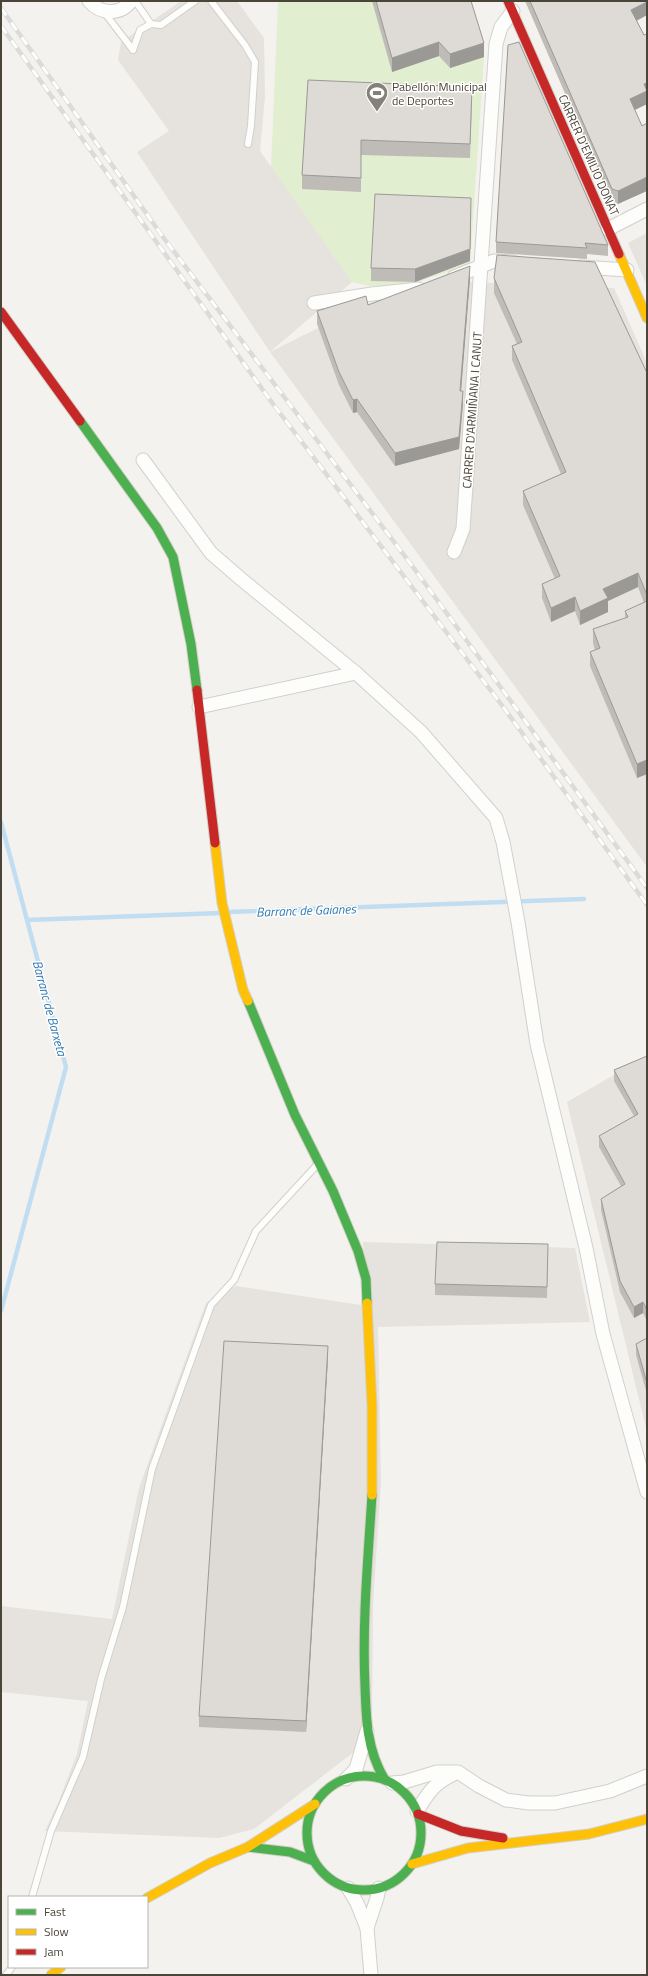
<svg xmlns="http://www.w3.org/2000/svg" width="648" height="1976" font-family="'Titillium Web',sans-serif">
<style>
.industrial{fill:#e6e2de}
.green{fill:#e1eecf}
.parking{fill:#e6e3df}
.lines{fill:none;stroke-linecap:round;stroke-linejoin:round}
.stream{stroke:#c0ddf1;stroke-width:4.5}
.lane-casing{stroke:#d2d0cb;stroke-width:8}
.street-casing{stroke:#d2d0cb;stroke-width:15}
.fast-casing{stroke:#d3cfc5;stroke-width:11}
.slow-casing{stroke:#d3cfc5;stroke-width:11}
.jam-casing{stroke:#d3cfc5;stroke-width:11}
.lane{stroke:#fdfdfc;stroke-width:6}
.street{stroke:#fdfdfc;stroke-width:13}
.fast{stroke:#4caf50;stroke-width:9}
.slow{stroke:#ffc107;stroke-width:9}
.jam{stroke:#c62828;stroke-width:9}
.rail-casing{stroke:#dbdbda;stroke-width:4.5}
.rail{stroke:#fff;stroke-width:3;stroke-dasharray:9;stroke-linecap:butt}
.wall{fill:#bfbcb8}
.shaded-wall{fill:#9b9996}
.building{fill:#dedbd6;stroke:#9b9996}
.labels{text-anchor:middle;dominant-baseline:central;stroke-width:3;stroke-linejoin:round;paint-order:stroke}
.poi-label{font-size:12px;fill:#4b4439;stroke:#fff;text-anchor:start}
.street-label{font-size:12px;fill:#4b4439;stroke:#fff}
.water-label{font-size:13px;font-style:italic;fill:#2e7ab2;stroke:#fff}
</style>
<rect width="100%" height="100%" fill="#f4f2ee"/>
<!-- industrial -->
<g class="industrial">
<polygon points="471,282 614,288 647,363 647,867 270,352 316,329 402,305"/>
<polygon points="647,1056 647,1432 567,1102"/>
<polygon points="363,1242 575,1248 590,1322 378,1327 381,1482 373,1604 372,1720 359,1748 254,1829 219,1838 45,1831 58,1803 77,1754 88,1701 1,1692 1,1606 112,1619 139,1488 206,1303 236,1286 367,1306"/>
</g>
<!-- green -->
<polygon class="green" points="278,1 467,1 484,57 470,265 423,280 414,286 370,286 352,282 271,168"/>
<!-- parking -->
<g class="parking">
<polygon points="181,1 237,1 264,38 265,97 260,151 352,282 270,352 137,152 169,131 118,60 121,42"/>
<polygon points="647,233 647,286 628,243"/>
</g>
<g class="lines">
<!-- stream -->
<g class="stream">
<polyline points="1,822 66,1067 1,1311"/>
<polyline points="228,912 584,899"/>
<polyline points="27,920 221,913"/>
</g>
<!-- lane casing -->
<g class="lane-casing">
<g id="lane">
<polyline points="135,1 151,24 161,25 195,1"/>
<polyline points="211,1 245,45 255,62 251,126 248,144"/>
<polyline points="104,12 133,50"/>
<polyline points="133,50 140,30 151,24"/>
<polyline points="32,1897 51,1831 83,1757 101,1679 123,1607 152,1469 211,1305 234,1280 256,1231 316,1166"/>
<polyline points="6,1975 12,1967"/>
</g>
</g>
<!-- street casing -->
<g class="street-casing">
<g id="street">
<path d="M89,1C100,14 120,16 131,1"/>
<polyline points="608,229 647,209"/>
<polyline points="581,267 627,270"/>
<polyline points="454,277 494,261 513,262"/>
<polyline points="314,303 372,294 419,289"/>
<polyline points="143,460 211,553 241,579 356,673 421,732 496,818 503,842 518,922 537,1044 586,1248 603,1334 647,1492"/>
<polyline points="454,552 463,529 496,44 501,27 513,11"/>
<polyline points="199,707 356,673"/>
<polyline points="346,1779 356,1769 367,1731"/>
<polyline points="392,1783 404,1782 437,1772 458,1772 479,1786 506,1800 529,1803 555,1803 610,1791 647,1776"/>
<path d="M417,1811C429,1792 433,1784 454,1774"/>
<polyline points="348,1888 357,1903 367,1928 371,1975"/>
<polyline points="367,1928 377,1898 379,1888"/>
</g>
</g>
<!-- fast casing -->
<g class="fast-casing">
<g id="fast">
<polyline points="80,421 157,528 173,557 191,644 197,690"/>
<polyline points="248,1001 295,1115 333,1191 358,1251 366,1279 367,1303"/>
<path d="M372,1495C368,1559 362,1623 365,1686C366,1719 367,1751 385,1780"/>
<circle cx="364" cy="1833" r="57"/>
<polyline points="248,1847 290,1852 314,1861"/>
</g>
</g>
<!-- slow casing -->
<g class="slow-casing">
<g id="slow">
<polyline points="619,254 647,318"/>
<polyline points="215,843 222,903 243,990 248,1001"/>
<polyline points="367,1303 372,1406 372,1495"/>
<polyline points="412,1864 468,1848 589,1834 647,1819"/>
<polyline points="147,1898 210,1863 248,1847 315,1804"/>
<polyline points="51,1975 61,1967"/>
</g>
</g>
<!-- jam casing -->
<g class="jam-casing">
<g id="jam">
<polyline points="508,1 619,254"/>
<polyline points="1,312 80,421"/>
<polyline points="197,690 215,843"/>
<polyline points="418,1814 461,1831 503,1838"/>
</g>
</g>
<!-- lane -->
<use href="#lane" class="lane"/>
<!-- street -->
<use href="#street" class="street"/>
<!-- fast -->
<use href="#fast" class="fast"/>
<!-- slow -->
<use href="#slow" class="slow"/>
<!-- jam -->
<use href="#jam" class="jam"/>
<!-- rail casing -->
<g class="rail-casing">
<g id="rail">
<polyline points="1,8 163,237 413,567 647,888"/>
<polyline points="1,26 273,404 501,704 647,905"/>
</g>
</g>
<!-- rail -->
<use href="#rail" class="rail"/>
</g>
<!-- wall -->
<g class="wall">
<polygon points="372,1 471,1 484,57 450,68 439,56 392,72"/>
<polygon points="525,1 647,1 647,15 637,21 644,35 647,34 647,104 635,110 618,204 612,202"/>
<polygon points="508,45 608,245 608,256 587,254 587,259 496,253 496,242"/>
<polygon points="308,80 472,101 470,158 361,155 361,192 302,189 302,175"/>
<polygon points="470,261 415,282 371,281 371,268"/>
<polygon points="470,278 461,391 463,403 459,449 395,466 357,412 353,413 339,385 317,324 317,311 368,305"/>
<polygon points="494,278 647,373 647,774 637,778 590,666 590,652 595,650 593,643 593,629 625,618 625,611 644,603 638,587 608,601 608,612 580,625 575,611 551,622 542,598 542,584 555,579 523,505 523,491 561,474 512,360 512,346 517,344 494,293"/>
<polygon points="647,1056 647,1321 643,1313 634,1318 620,1292 601,1210 601,1199 621,1186 599,1147 599,1136 634,1116 614,1081 614,1070"/>
<polygon points="548,1244 547,1298 435,1295 435,1284"/>
<polygon points="647,1338 647,1394 636,1355 636,1344"/>
<polygon points="328,1357 306,1732 199,1727 199,1716"/>
</g>
<!-- shaded-wall -->
<g class="shaded-wall">
<polygon points="647,2 647,15 631,23 631,10"/>
<polygon points="439,42 439,56 392,72 392,58"/>
<polygon points="484,43 484,57 450,68 450,54"/>
<polygon points="647,83 647,104 630,112 630,99 644,84"/>
<polygon points="647,177 647,191 618,204 618,191"/>
<polygon points="471,210 470,261 415,282 415,269"/>
<polygon points="470,266 470,278 460,404 460,391"/>
<polygon points="463,391 463,403 459,449 395,466 395,453"/>
<polygon points="357,399 357,412 353,413 353,400"/>
<polygon points="638,573 638,587 608,601 608,612 580,625 580,611 603,589"/>
<polygon points="575,597 575,611 551,622 551,608"/>
<polygon points="647,760 647,774 637,778 637,764"/>
<polygon points="643,1302 643,1313 634,1318 634,1307"/>
<polygon points="328,1346 328,1357 306,1732 306,1721"/>
</g>
<!-- building -->
<g class="building">
<polygon points="376,1 471,1 484,43 450,54 439,42 392,58"/>
<polygon points="530,1 647,1 647,2 631,10 644,35 647,34 647,83 644,84 647,91 630,99 642,126 647,123 647,177 618,191 612,189"/>
<polygon points="519,42 608,245 585,243 587,248 496,242 508,45"/>
<polygon points="308,80 472,87 470,144 361,140 361,178 302,175"/>
<polygon points="375,194 471,198 470,249 415,269 371,268"/>
<polygon points="497,255 595,262 647,373 647,595 638,573 603,589 608,598 580,611 575,597 551,608 542,584 560,576 523,491 566,472 512,346 522,342 494,278"/>
<polygon points="470,266 460,391 463,391 459,437 395,453 357,399 353,400 339,372 317,311 366,296 368,305"/>
<polygon points="647,601 647,760 637,764 590,652 600,648 593,629 628,617 625,611"/>
<polygon points="647,1056 647,1310 643,1302 634,1307 620,1281 601,1199 625,1184 599,1136 638,1114 614,1070"/>
<polygon points="437,1242 548,1244 547,1287 435,1284"/>
<polygon points="647,1338 647,1383 636,1344"/>
<polygon points="224,1341 328,1346 306,1721 199,1716"/>
</g>
<!-- icons -->
<defs>
<g id="stadium-pin" transform="scale(1.15)"><path d="M0 17L-7.5 6A9.5 9.5 0 1 1 7.5 6Z" fill="#868178" stroke="#fff"/><path d="M0-5a6.5 5 0 1 0 0 10a6.5 5 0 1 0 0-10ZM-3.5-1.8h7v3.6h-7Z" fill="#fff"/></g>
</defs>
<g fill-rule="evenodd">
<use href="#stadium-pin" x="377" y="93"/>
</g>
<g class="labels">
<!-- poi labels -->
<g class="poi-label">
<text x="392" y="86">Pabellón Municipal<tspan x="392" dy="14">de Deportes</tspan></text>
</g>
<!-- street labels -->
<g class="street-label">
<text transform="translate(589 155) rotate(66)">CARRER D'EMILIO DONAT</text>
<text transform="translate(472 410) rotate(-86)">CARRER D'ARMIÑANA I CANUT</text>
</g>
<!-- water labels -->
<g class="water-label">
<text transform="translate(306 910) rotate(-2)">Barranc de Gaianes</text>
<text transform="translate(50 1008) rotate(75)">Barranc de Barxeta</text>
</g>
</g>
<!-- border -->
<rect width="648" height="1976" fill="none" stroke="#4b4439" stroke-width="4"/>
<!-- legend -->
<rect x="8" y="1896" width="140" height="72" fill="#ffffff" stroke="#b7b4b0"/>
<rect x="16" y="1909" width="20" height="6" fill="#4caf50" stroke="#b7b4b0"/>
<text x="44" y="1916" font-size="12" fill="#4b4439">Fast</text>
<rect x="16" y="1929" width="20" height="6" fill="#ffc107" stroke="#b7b4b0"/>
<text x="44" y="1936" font-size="12" fill="#4b4439">Slow</text>
<rect x="16" y="1949" width="20" height="6" fill="#c62828" stroke="#b7b4b0"/>
<text x="44" y="1956" font-size="12" fill="#4b4439">Jam</text>
</svg>
